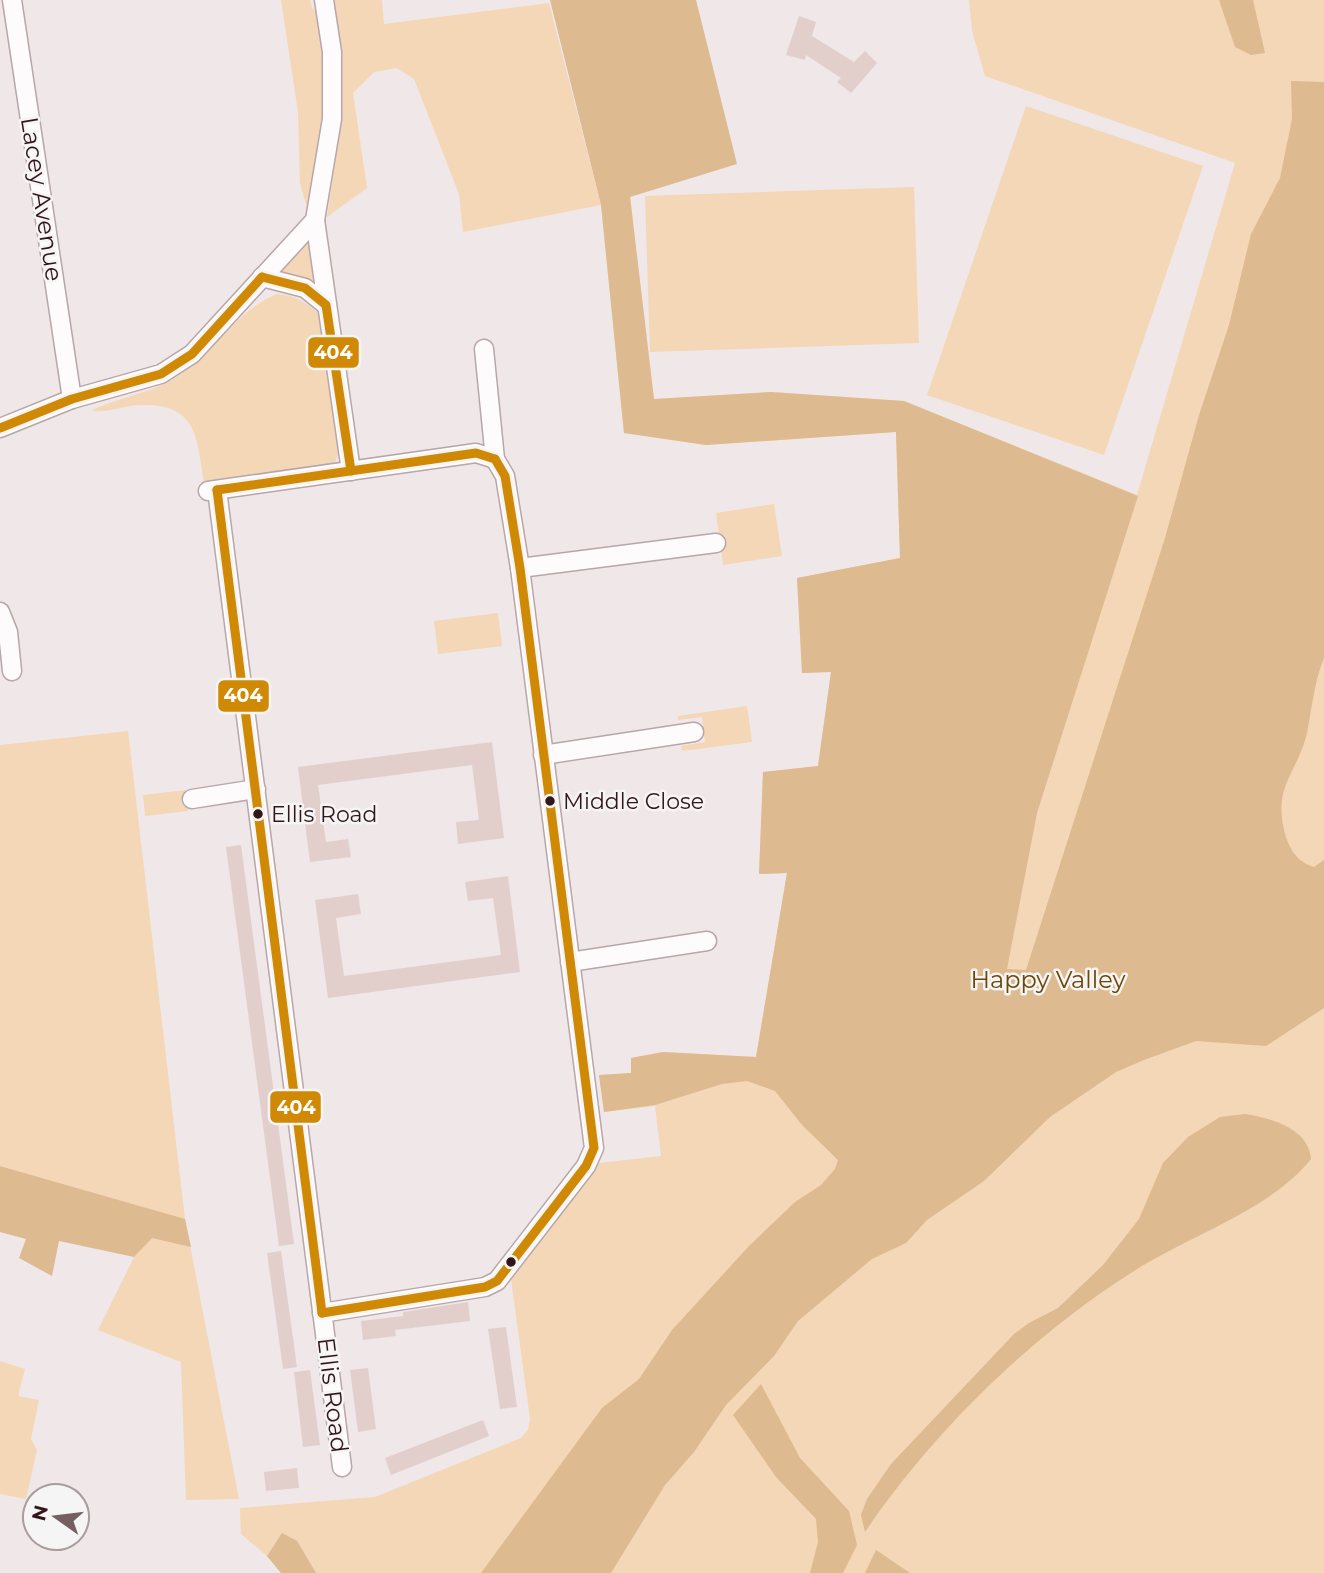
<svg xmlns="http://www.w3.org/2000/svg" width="1324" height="1573" font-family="Montserrat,sans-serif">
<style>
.green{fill:#f4d7b6}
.forest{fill:#ddba8f}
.building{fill:#e2cfcc}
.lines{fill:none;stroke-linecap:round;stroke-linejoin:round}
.minor-casing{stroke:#b8a6a8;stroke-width:21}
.minor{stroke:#fdfbfc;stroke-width:18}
.bus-1-casing{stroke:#f5f5f5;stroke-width:14}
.bus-1{stroke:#d08905;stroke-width:9}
.bus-dot{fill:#34161a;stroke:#f5f5f5;stroke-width:2.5}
.labels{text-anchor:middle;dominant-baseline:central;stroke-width:5;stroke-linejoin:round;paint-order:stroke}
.bus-label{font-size:22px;fill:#34161a;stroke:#f5f5f5;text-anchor:start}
.street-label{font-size:24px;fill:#34161a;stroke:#f5f5f5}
.park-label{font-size:24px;fill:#6c4707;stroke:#f5f5f5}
.line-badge{stroke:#f5f5f5;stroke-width:2.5}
.badge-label{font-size:19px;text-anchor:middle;font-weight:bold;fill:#fff}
</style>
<rect width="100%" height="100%" fill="#f0e7e8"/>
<!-- green -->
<g class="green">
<polygon points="281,0 310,0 312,8 320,13 325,44 327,118 309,214 300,184 298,112"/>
<polygon points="332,0 382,0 384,24 549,3 601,205 630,196 654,399 771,392 904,401 1137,495 1235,163 985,76 972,31 969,0 1324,0 1324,1573 281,1573 267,1556 241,1534 240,1508 375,1497 521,1438 528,1430 530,1419 511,1279 599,1163 661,1156 655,1106 604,1112 599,1075 631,1073 631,1058 663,1052 756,1057 787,873 759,874 763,772 818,766 831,672 802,673 797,578 900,558 896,432 706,445 624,433 601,205 463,232 459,194 414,79 397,68 374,72 353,93 367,188 327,217 342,114 340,52"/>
<polygon points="1026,106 1203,166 1104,455 927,395"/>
<polygon points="914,187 919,343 650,352 645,196"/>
<polygon points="305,240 310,243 314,280 281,275 279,270"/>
<path d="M277,294C296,295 305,302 319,314L339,452L334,465L329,469L204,483C197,439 198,403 141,405C125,405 108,413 92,411C95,406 143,393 155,388C206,369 229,313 277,294Z"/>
<polygon points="774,504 782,556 723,565 716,513"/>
<polygon points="498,613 502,646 438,654 434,621"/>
<polygon points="747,706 752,742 682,751 681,746 705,742 702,717 678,720 678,716"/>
<polygon points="128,731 185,1219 239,1499 186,1500 181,1362 98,1330 157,1211 0,1166 0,745"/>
<polygon points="186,790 188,811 145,816 143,795"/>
<polygon points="0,1361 25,1369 18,1396 39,1400 31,1439 37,1450 26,1499 0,1494"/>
</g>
<!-- forest -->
<g class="forest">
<path d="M550,0H696L737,164L630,197L654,399L771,392L904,401L1138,496L1037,813L1007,969L1026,970L1165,538L1199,415L1229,325L1251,234L1280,178L1292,119L1291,81L1324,82V658C1314,682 1312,708 1307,733C1297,775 1271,786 1286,837C1291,852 1298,862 1314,867L1324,860V1008L1266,1046L1196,1041L1144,1060L1116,1072L1050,1117L984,1181L927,1220L906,1243L872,1259L798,1321L774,1356L726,1405L694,1452L665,1485L611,1573H481L602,1408L639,1379L672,1330L749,1246L795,1202L821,1185L835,1169L838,1160L802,1125L775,1091L747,1081L722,1084L655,1105L604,1112L599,1075L631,1073V1058L663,1052L756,1057L787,873L759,874L763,772L818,766L831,672L802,673L797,578L900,558L896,432L706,445L624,433L601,205Z"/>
<polygon points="1219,0 1253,0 1265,53 1251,55 1235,47"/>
<path d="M1245,1114C1270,1118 1309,1128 1311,1159C1272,1208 1195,1234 1142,1266C1036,1331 935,1429 865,1532L861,1515L867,1499L891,1464L1014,1334L1029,1323L1058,1308L1103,1265L1139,1219L1163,1163L1188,1137L1220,1117Z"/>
<polygon points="0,1166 185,1219 191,1247 152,1238 134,1257 59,1241 52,1276 19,1258 26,1239 0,1232"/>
<polygon points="761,1384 800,1458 849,1511 857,1545 843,1573 810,1573 818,1542 816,1519 776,1477 733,1415"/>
<polygon points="282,1533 297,1541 316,1573 281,1573 267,1556"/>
<polygon points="876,1550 910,1573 865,1573"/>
</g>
<!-- building -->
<g class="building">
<polygon points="799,16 816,22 812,36 854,62 865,51 877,63 851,93 837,82 841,78 806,55 805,60 786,55"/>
<polygon points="492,742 504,838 458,844 456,822 479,820 472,765 318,785 326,842 348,839 351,857 310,862 298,767"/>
<polygon points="241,845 294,1244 279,1246 226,847"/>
<polygon points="508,876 520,972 328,998 315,900 358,894 361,914 336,918 344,976 501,955 493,898 468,901 465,882"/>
<polygon points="281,1251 297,1367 283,1369 267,1253"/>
<polygon points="468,1302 470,1321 395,1330 396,1336 363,1340 361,1321 403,1316 403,1312"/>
<polygon points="506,1327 517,1407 500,1409 488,1329"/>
<polygon points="368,1368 376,1429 358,1432 350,1370"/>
<polygon points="310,1370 320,1445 303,1447 294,1372"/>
<polygon points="483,1420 489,1436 391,1475 385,1458"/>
<polygon points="297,1468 299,1488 266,1491 264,1472"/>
</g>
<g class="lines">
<!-- minor casing -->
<g class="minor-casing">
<g id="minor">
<polyline points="12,0 72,399"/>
<polyline points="315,220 351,471"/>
<polyline points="262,277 305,288 326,305"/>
<polyline points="0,428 72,399 161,374 192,354 315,220 332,119 332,52 324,0"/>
<polyline points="217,490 342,1467"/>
<polyline points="208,491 476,453 495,459"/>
<polyline points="520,568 716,543"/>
<polyline points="0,612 8,632 12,671"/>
<polyline points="543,755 694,732"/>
<polyline points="192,799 256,789"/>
<polyline points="570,962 707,941"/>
<polyline points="322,1313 485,1287 497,1281 586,1166 594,1148 520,568 505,476 495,459 484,349"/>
</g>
</g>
<!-- minor -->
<use href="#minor" class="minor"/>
<!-- bus-1 casing -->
<g class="bus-1-casing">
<g id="bus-1">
<polyline points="262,277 305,288 326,305 351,471"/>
<polyline points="0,428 72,399 161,374 192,354 262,277"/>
<polyline points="217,490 322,1313"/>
<polyline points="217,490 476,453 495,459"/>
<polyline points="322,1313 485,1287 497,1281 586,1166 594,1148 520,568 505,476 495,459"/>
</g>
</g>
<!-- bus-1 -->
<use href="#bus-1" class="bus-1"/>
</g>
<!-- markers -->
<g class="bus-dot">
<circle cx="550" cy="801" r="6"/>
<circle cx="258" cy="814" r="6"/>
<circle cx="511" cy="1262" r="6"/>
</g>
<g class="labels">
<!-- bus labels -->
<g class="bus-label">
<text x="563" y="801">Middle Close</text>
<text x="271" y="814">Ellis Road</text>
</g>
<!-- street labels -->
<g class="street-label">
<text transform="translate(42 199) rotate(81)">Lacey Avenue</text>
<text transform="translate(333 1395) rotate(83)">Ellis Road</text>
</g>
<!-- park labels -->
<g class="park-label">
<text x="1048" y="979">Happy Valley</text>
</g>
</g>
<g class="line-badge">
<rect x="307" y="336" width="53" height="33" rx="7" fill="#d08905"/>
<rect x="217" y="679" width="53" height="34" rx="7" fill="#d08905"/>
<rect x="269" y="1090" width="53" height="34" rx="7" fill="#d08905"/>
</g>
<g class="badge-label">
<text x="333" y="359">404</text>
<text x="243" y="702">404</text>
<text x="296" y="1114">404</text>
</g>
<!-- north arrow -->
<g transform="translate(56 1517) rotate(284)"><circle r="33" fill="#f5f5f5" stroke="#a89c9d" stroke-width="2"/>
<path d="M0-5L12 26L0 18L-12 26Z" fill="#765f62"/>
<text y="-10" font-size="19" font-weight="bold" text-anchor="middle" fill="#34161a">N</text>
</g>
</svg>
